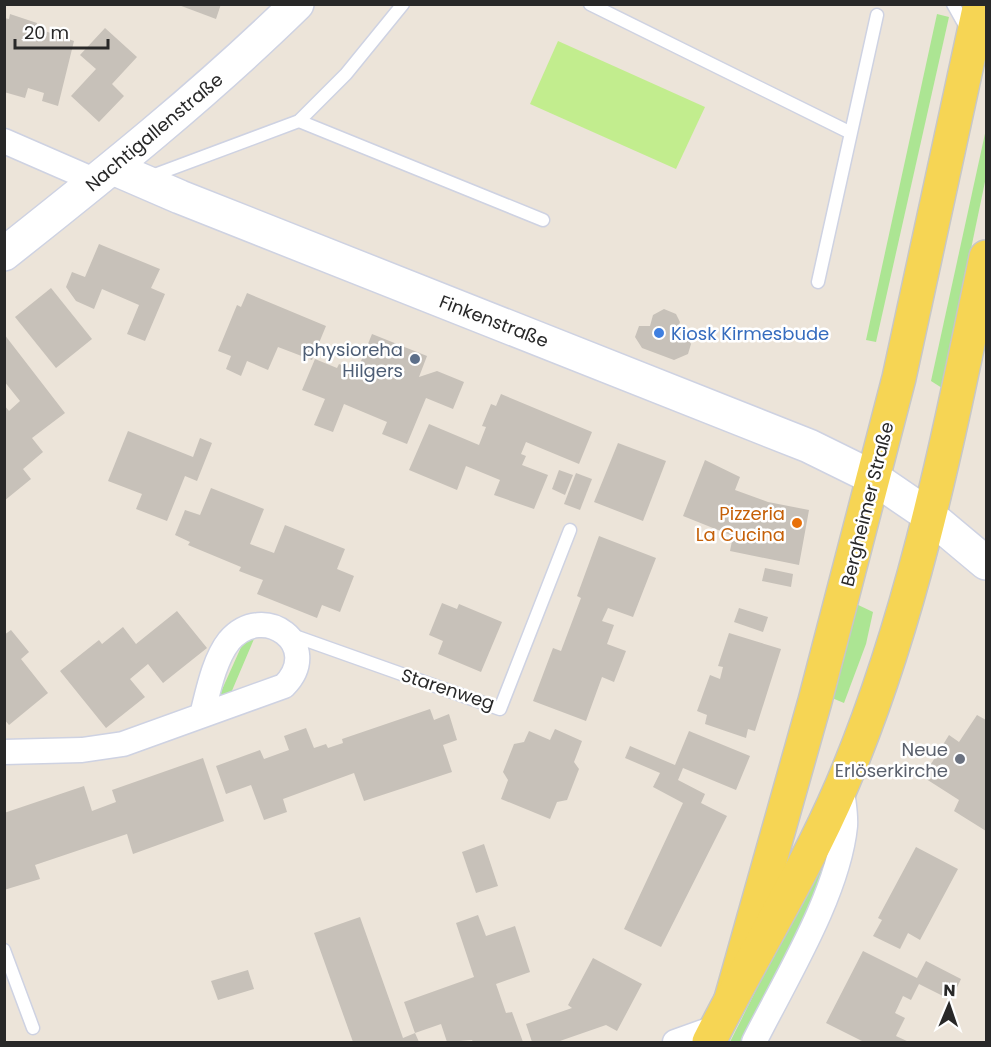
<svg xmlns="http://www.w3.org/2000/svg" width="991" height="1047" font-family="Poppins,sans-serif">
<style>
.green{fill:#ace593}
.pitch{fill:#c2ed8e}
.building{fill:#c7c1b9}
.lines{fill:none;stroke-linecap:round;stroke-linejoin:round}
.lane-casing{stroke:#ced2e2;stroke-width:15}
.street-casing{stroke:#ced2e2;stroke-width:27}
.secondary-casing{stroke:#ced2e2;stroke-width:36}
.primary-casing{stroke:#c7c7c7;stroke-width:36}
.lane{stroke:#fff;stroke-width:12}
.street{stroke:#fff;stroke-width:24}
.secondary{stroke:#fff;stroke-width:33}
.primary{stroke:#f6d554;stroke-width:33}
.shop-dot{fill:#3f7fe0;stroke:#fff;stroke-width:2}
.service-dot{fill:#5c6f8a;stroke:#fff;stroke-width:2}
.food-dot{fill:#e8710a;stroke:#fff;stroke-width:2}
.worship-dot{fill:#6b7280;stroke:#fff;stroke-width:2}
.labels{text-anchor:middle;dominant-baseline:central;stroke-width:5;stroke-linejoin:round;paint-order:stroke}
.street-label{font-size:18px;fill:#282828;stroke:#fff}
.shop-label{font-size:18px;fill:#366cbe;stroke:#fff;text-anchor:start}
.service-label{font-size:18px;fill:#4e5e75;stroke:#fff;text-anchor:end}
.food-label{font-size:18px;fill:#c56008;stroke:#fff;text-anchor:end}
.worship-label{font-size:18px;fill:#5b616d;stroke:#fff;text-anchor:end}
</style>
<rect width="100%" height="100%" fill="#ece4d9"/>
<!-- green -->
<g class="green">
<polygon points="937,14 949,17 876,342 866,340"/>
<polygon points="986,129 986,177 942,388 931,381"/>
<polygon points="854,603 873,612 866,644 844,703 832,698"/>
<polygon points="254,639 231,693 222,696 220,694 242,645 244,640"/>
<polygon points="825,853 830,856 803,922 742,1042 730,1042"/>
</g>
<!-- pitch -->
<polygon class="pitch" points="558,41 705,107 676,169 530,104"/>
<!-- building -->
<g class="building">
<polygon points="176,4 221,4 216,19"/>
<polygon points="10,14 37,23 36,28 74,41 58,106 42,101 44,93 28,88 25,98 4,92 4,18 9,19"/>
<polygon points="105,28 137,57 112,84 124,96 99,122 71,96 96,69 80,55"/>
<polygon points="99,244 160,269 151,288 165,294 145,341 127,334 139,305 102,289 94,309 76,301 66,287 72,272 85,277"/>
<polygon points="51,288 92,339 56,368 15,317"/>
<polygon points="247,293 326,326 312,360 278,347 268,370 247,361 241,376 226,369 231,356 218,351 237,305 241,307"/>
<polygon points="664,309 676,314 680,322 677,331 686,335 691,344 688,354 674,360 642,348 635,337 639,326 650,326 653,315"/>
<polygon points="4,334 65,413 32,438 43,452 23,469 31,479 4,501 4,405 9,411 20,401 4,381"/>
<polygon points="372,334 427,356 419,377 437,371 464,382 453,409 426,398 407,444 382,434 387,422 344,404 333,432 314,425 325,399 302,390 315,359 337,368 339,364 357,371"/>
<polygon points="501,394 592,432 579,464 526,442 521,454 526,456 522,465 548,475 534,509 494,495 500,480 466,466 457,490 409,470 429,424 479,445 486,427 482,426 491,404 496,406"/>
<polygon points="128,431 193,457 200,438 212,443 197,481 185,476 167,521 136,509 142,494 108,481"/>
<polygon points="618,443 666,461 643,521 594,502"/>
<polygon points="705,460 740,477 735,490 768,502 809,510 799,565 730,551 733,536 683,516"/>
<polygon points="559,470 573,475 565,495 552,489"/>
<polygon points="576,473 592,479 580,510 564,504"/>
<polygon points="211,488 264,509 250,544 274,553 285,525 345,549 337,569 354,576 340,612 322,605 317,618 257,594 263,580 239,571 241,567 188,545 190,542 175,535 185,510 200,515"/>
<polygon points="599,536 656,558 633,617 608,608 602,621 614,625 607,644 626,651 614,682 602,677 586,721 533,701 553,648 561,651 581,598 577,596"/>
<polygon points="765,568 793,574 791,587 762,581"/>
<polygon points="442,603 457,609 459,604 502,622 481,672 438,654 443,641 429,635"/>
<polygon points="739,608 768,617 763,632 734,622"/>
<polygon points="177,611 207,648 163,683 148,664 130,679 145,697 106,728 60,671 99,640 102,644 123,627 136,644"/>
<polygon points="11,630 29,652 21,659 48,693 9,725 4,719 4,635"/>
<polygon points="729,633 781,649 755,731 748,729 746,738 705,724 707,715 697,711 710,675 720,679 723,667 718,666"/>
<polygon points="430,709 434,720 449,714 457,740 443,745 452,772 364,801 354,773 283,799 287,812 264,820 251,785 226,794 216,766 260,750 264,759 289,750 284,736 306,728 314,748 326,744 328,748 343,743 342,739"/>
<polygon points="977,715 986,720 986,831 954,811 959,800 923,777 949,735 959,742"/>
<polygon points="555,729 582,741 574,762 579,769 567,800 557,802 550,819 501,799 508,780 503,772 514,744 524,742 529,731 550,740"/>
<polygon points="689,731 750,756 736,790 683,768 678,780 705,794 701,803 727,816 661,947 624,929 683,803 653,787 660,773 625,758 630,746 675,765"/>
<polygon points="203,758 224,821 133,854 127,834 35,865 40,879 4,890 4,813 84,786 92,811 116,802 112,790"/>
<polygon points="484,844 498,886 476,893 462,852"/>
<polygon points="916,847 958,869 920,940 908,933 900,949 873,936 882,920 878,918"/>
<polygon points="478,915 486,936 515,926 530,972 496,984 506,1013 512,1012 523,1042 473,1042 472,1040 447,1042 441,1024 415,1033 404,1002 474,977 456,923"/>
<polygon points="360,917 403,1038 415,1033 419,1042 353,1042 314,933"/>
<polygon points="863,951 917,978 926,961 961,979 951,1000 919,984 911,1000 903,996 895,1013 905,1018 896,1036 909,1042 864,1042 826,1023"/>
<polygon points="593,958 642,984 617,1031 606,1025 557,1042 532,1042 526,1024 572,1008 568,1005"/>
<polygon points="248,970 254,989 218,1000 211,981"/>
</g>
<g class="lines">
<!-- lane casing -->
<g class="lane-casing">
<g id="lane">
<polyline points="590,4 849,132"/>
<polyline points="953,4 967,29"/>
<polyline points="299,121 543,220"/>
<polyline points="149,177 299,121 346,74 403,4"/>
<polyline points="818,282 877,15"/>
<polyline points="289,634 500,709 570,530"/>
<polyline points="4,950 33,1028"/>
</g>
</g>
<!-- street casing -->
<g class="street-casing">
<g id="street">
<polyline points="4,141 96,181"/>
<path d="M4,752L82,750L123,744L284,686C324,646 264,600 229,641C214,660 208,692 202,715"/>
<polyline points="675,1042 717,1027"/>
<path d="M754,1042C785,980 838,895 845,826C846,814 843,801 842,789"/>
</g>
</g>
<!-- secondary casing -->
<g class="secondary-casing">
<g id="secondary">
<polyline points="113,168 180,197 809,446 874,478 931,517 986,563"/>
<path d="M4,254C105,174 205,94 297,4"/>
</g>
</g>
<!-- primary casing -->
<g class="primary-casing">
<g id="primary">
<polyline points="731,999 815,701 899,378 980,4"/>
<path d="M709,1042C752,956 804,874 842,785C914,616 949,435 986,257"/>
</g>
</g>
<!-- lane -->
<use href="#lane" class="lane"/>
<!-- street -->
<use href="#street" class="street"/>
<!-- secondary -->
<use href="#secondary" class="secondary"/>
<!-- primary -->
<use href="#primary" class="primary"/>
</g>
<!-- markers -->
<circle class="shop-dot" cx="659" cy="333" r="6"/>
<circle class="service-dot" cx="415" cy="359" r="6"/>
<circle class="food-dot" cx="797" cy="523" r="6"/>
<circle class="worship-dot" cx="960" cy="759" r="6"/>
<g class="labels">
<!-- street labels -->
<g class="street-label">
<text transform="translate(154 132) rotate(-40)">Nachtigallenstraße</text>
<text transform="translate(494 321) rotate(21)">Finkenstraße</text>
<text transform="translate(867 504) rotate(-76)">Bergheimer Straße</text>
<text transform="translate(448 689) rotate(18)">Starenweg</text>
</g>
<!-- shop labels -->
<g class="shop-label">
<text x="671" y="333">Kiosk Kirmesbude</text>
</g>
<!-- service labels -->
<g class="service-label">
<text x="403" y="349">physioreha<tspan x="403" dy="21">Hilgers</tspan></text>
</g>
<!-- food labels -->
<g class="food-label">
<text x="785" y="513">Pizzeria<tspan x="785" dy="21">La Cucina</tspan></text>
</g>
<!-- worship labels -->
<g class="worship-label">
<text x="948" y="749">Neue<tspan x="948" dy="21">Erlöserkirche</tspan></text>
</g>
</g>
<!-- border -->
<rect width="991" height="1047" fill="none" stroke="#282828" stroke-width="12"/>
<!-- north arrow -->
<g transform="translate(949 1005) rotate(2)" stroke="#ffffff" stroke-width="4.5" paint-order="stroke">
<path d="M0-4.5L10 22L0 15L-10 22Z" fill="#282828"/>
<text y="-9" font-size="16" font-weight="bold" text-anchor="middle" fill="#282828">N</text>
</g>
<!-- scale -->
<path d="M15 39v9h93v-9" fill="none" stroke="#282828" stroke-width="3"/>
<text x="24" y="39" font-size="18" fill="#282828" stroke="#ffffff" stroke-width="4.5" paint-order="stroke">20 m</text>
</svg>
